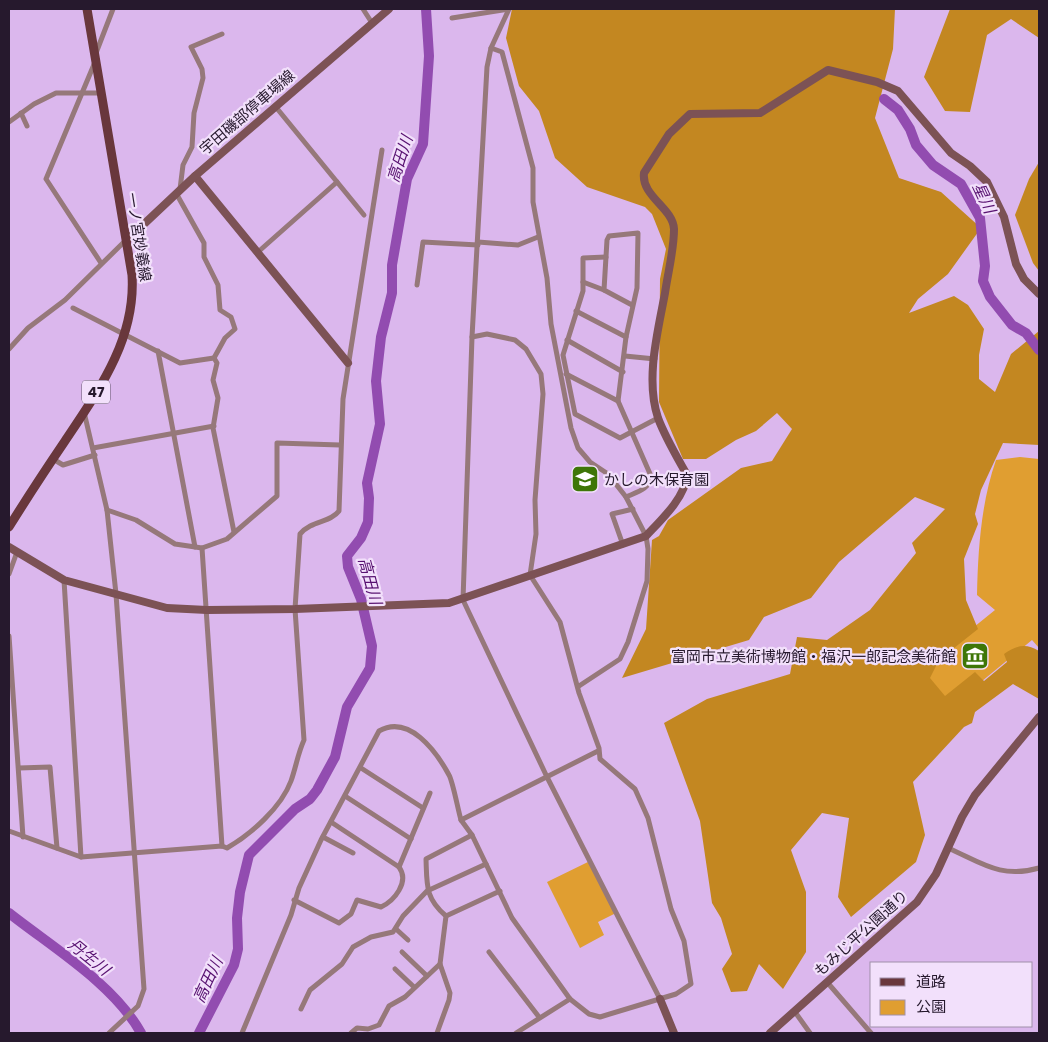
<svg xmlns="http://www.w3.org/2000/svg" width="1048" height="1042" font-family="Poppins,'Noto Sans JP',sans-serif">
<style>
.green{fill:#e09e31}
.forest{fill:#c38721}
.lines{fill:none;stroke-linecap:round;stroke-linejoin:round}
.river{stroke:#924cb0;stroke-width:10}
.street{stroke:#96787a;stroke-width:5}
.secondary{stroke:#7c5255;stroke-width:8}
.primary{stroke:#69373c;stroke-width:9}
.labels{text-anchor:middle;dominant-baseline:central;stroke-width:4.5;stroke-linejoin:round;paint-order:stroke}
.shield{fill:#f2e0fb;stroke:#63556b;stroke-width:1}
.shield-label{font-size:14px;font-weight:bold;fill:#26192d}
.street-label{font-size:15px;fill:#26192d;stroke:#f2e0fb}
.poi-label{font-size:15px;fill:#26192d;stroke:#f2e0fb;text-anchor:start}
.water-label{font-size:16px;font-style:italic;fill:#581271;stroke:#f2e0fb}
</style>
<rect width="100%" height="100%" fill="#dbb7ed"/>
<!-- green -->
<g class="green">
<path d="M1020,457L1039,459V648L1032,640L948,709L926,682L932,661L995,610L977,595C978,550 981,503 996,460Z"/>
<polygon points="590,861 616,913 598,922 604,935 580,948 547,882"/>
</g>
<!-- forest -->
<g class="forest">
<path d="M512,9H895L893,49L875,118L899,178L941,192L981,228L948,274L918,299L909,313L954,296L968,305L984,329L979,355V379L995,392L1011,354L1039,331V445L1003,443L981,490L975,514L978,524L964,559L966,600L978,629L939,660L930,678L945,696L975,672L984,681L1007,662L1004,654C1017,645 1026,643 1039,651V699L1013,684L975,712L972,723L964,727L913,782L925,835L916,862L851,917L838,897L849,818L822,813L791,850L806,892V952L783,989L759,964L747,991L731,992L722,969L732,954L721,918L712,903L700,821L664,723L707,699L790,674L797,637L827,640L870,610L916,553L912,543L945,509L915,497L839,562L811,598L764,617L749,640L622,678L646,629L652,540L659,536L668,520L741,468L772,461L792,429L777,413L756,431L736,440L706,459H683L659,402L660,279L666,249L652,214L645,207L587,187L555,158L539,111L519,86L506,38Z"/>
<polygon points="950,9 1039,9 1039,38 1011,19 987,35 970,112 945,111 924,77"/>
<polygon points="1039,162 1039,271 1033,263 1015,215 1029,179"/>
</g>
<g class="lines">
<!-- river -->
<g class="river">
<polyline points="884,99 898,110 910,129 916,145 933,165 961,184 980,218 985,266 983,281 990,297 1012,325 1026,333 1039,350"/>
<path d="M9,913C52,947 114,984 141,1033"/>
<polyline points="199,1033 234,965 238,949 237,918 240,892 249,855 295,809 310,799 317,790 335,757 347,707 370,668 372,646 361,599 348,567 347,556 361,538 368,522 369,498 367,483 380,424 376,381 381,337 392,293 392,265 407,179 423,144 429,56 426,9"/>
</g>
<!-- street -->
<g class="street">
<polyline points="363,9 372,23"/>
<polyline points="509,9 491,48 487,67 472,337 463,600 547,777 660,999"/>
<polyline points="452,18 509,9"/>
<polyline points="491,48 502,52 533,168 533,202 547,278 551,324 571,428 578,448 590,462 608,474 626,497 646,536 648,549 647,581 628,642 620,659 579,686"/>
<polyline points="96,53 113,9"/>
<polyline points="95,62 46,179 101,263"/>
<polyline points="275,106 364,215"/>
<polyline points="21,113 27,126"/>
<polyline points="9,122 34,104 56,93 101,93"/>
<polyline points="180,189 183,165 192,147 194,113 203,78 202,69 191,47 222,34"/>
<polyline points="176,193 204,243 204,257 218,285 220,310 231,317 235,329 225,338 214,358"/>
<polyline points="478,242 518,245 538,237"/>
<polyline points="258,252 337,182"/>
<polyline points="606,257 583,258 583,291 563,355 575,414 620,438 658,418"/>
<polyline points="583,282 604,290"/>
<polyline points="417,285 423,242 478,245"/>
<polyline points="73,308 180,363 214,358 217,363 213,380 218,398 213,428 234,532"/>
<polyline points="576,311 626,337"/>
<polyline points="472,337 487,334 515,340 526,349 541,374 543,394 535,500 536,534 530,575 560,622 579,693 599,748 600,759 635,789 648,818 671,909 684,941 691,984 676,994 600,1017 589,1014 570,999 512,918 472,835 461,820 598,751"/>
<polyline points="567,340 623,372"/>
<polyline points="9,349 28,328 65,300 126,240"/>
<polyline points="158,351 195,547"/>
<polyline points="625,356 655,359"/>
<polyline points="566,374 618,401"/>
<polyline points="84,412 107,510 116,594 144,989 138,1006 109,1033"/>
<polyline points="93,448 214,426"/>
<polyline points="53,459 63,465 95,455"/>
<path d="M626,497C637,492 650,489 651,476L618,401L626,337L637,288L638,233L609,236L607,240L604,290L632,305"/>
<polyline points="107,510 136,520 175,544 202,548 227,539 277,496 277,443 340,445"/>
<polyline points="623,545 612,514 633,509"/>
<polyline points="202,548 222,846"/>
<polyline points="9,574 17,552"/>
<polyline points="64,580 81,857"/>
<polyline points="9,636 23,837"/>
<polyline points="19,768 50,767 57,848"/>
<polyline points="361,768 423,808"/>
<polyline points="345,796 411,839"/>
<path d="M9,831L81,857L222,846L227,848C251,834 281,808 291,781C296,767 298,753 304,740L295,609L300,534C312,520 330,523 339,511L343,399L382,150"/>
<polyline points="323,837 353,853"/>
<path d="M948,848C982,863 1001,879 1039,868"/>
<polyline points="399,867 430,793"/>
<path d="M294,900L339,923L351,914L357,900L381,907C394,901 410,882 399,867L331,822"/>
<polyline points="446,916 500,891"/>
<polyline points="396,929 408,940"/>
<polyline points="402,952 427,976"/>
<polyline points="489,952 539,1017"/>
<polyline points="395,969 414,987"/>
<polyline points="827,982 871,1033"/>
<polyline points="301,1009 310,990 342,964 353,947 371,937 393,932 403,916 427,891 486,864"/>
<polyline points="795,1012 810,1033"/>
<path d="M242,1033L291,915L299,888L321,840L379,731C409,714 436,751 449,775C453,782 458,810 461,820"/>
<path d="M351,1033L357,1028L368,1029L379,1025L389,1006L405,997L440,964L446,916C425,898 427,885 426,859L472,835"/>
<polyline points="437,1033 449,1000 450,993 440,964"/>
<polyline points="516,1033 570,999"/>
</g>
<!-- secondary -->
<g class="secondary">
<polyline points="195,176 348,363"/>
<polyline points="127,240 195,176 389,9"/>
<path d="M9,547L64,580L167,608L207,610L295,609L449,603L646,536C661,520 685,498 687,475C677,457 665,437 658,418C645,379 658,331 665,293C668,272 674,250 674,229C673,208 641,196 644,173L669,134L690,114L760,113L828,70L877,82L898,91L951,153L970,166L987,182L1004,217L1016,264L1024,279L1039,294"/>
<polyline points="660,999 674,1033"/>
<polyline points="770,1033 917,902 936,874 962,817 975,795 1039,717"/>
</g>
<!-- primary -->
<path class="primary" d="M9,527C27,498 46,469 65,441C99,390 136,339 132,275L87,9"/>
</g>
<!-- icons -->
<defs>
<g id="school-square" transform="scale(1.4375)"><rect x="-9" y="-9" width="18" height="18" rx="4" fill="#3e7607" stroke="#f2e0fb"/><path d="M0-5L7-2L0 1L-7-2ZM-4 1L0 2.5L4 1V4Q0 6-4 4Z" fill="#fff"/></g>
<g id="museum-square" transform="scale(1.4375)"><rect x="-9" y="-9" width="18" height="18" rx="4" fill="#3e7607" stroke="#f2e0fb"/><path d="M0-6L6-3V-2H-6V-3ZM-5-1h2V3h-2ZM-1-1h2V3h-2ZM3-1h2V3H3ZM-6 4H6V6H-6Z" fill="#fff"/></g>
</defs>
<g fill-rule="evenodd">
<use href="#school-square" x="585" y="479"/>
<use href="#museum-square" x="975" y="656"/>
</g>
<g class="labels">
<!-- shield labels -->
<rect class="shield" x="82" y="380.5" width="28" height="23" rx="4"/>
<g class="shield-label">
<text x="96" y="392">47</text>
</g>
<!-- street labels -->
<g class="street-label">
<text transform="translate(247 112) rotate(-41)">宇田磯部停車場線</text>
<text transform="translate(139 237) rotate(81)">一ノ宮妙義線</text>
<text transform="translate(861 933) rotate(-42)">もみじ平公園通り</text>
</g>
<!-- poi labels -->
<g class="poi-label">
<text x="604" y="479">かしの木保育園</text>
<text x="956" y="656" text-anchor="end">富岡市立美術博物館・福沢一郎記念美術館</text>
</g>
<!-- water labels -->
<g class="water-label">
<text transform="translate(400 159) rotate(-72)">高田川</text>
<text transform="translate(984 198) rotate(65)">星川</text>
<text transform="translate(370 581) rotate(75)">高田川</text>
<text transform="translate(89 957) rotate(39)">丹生川</text>
<text transform="translate(208 980) rotate(-65)">高田川</text>
</g>
</g>
<!-- border -->
<rect width="1048" height="1042" fill="none" stroke="#26192d" stroke-width="20"/>
<!-- legend -->
<rect x="870" y="962" width="162" height="65" fill="#f2e0fb" stroke="#a090a9"/>
<rect x="880" y="978" width="25" height="8" fill="#69373c" stroke="#a090a9"/>
<text x="916" y="987" font-size="15" fill="#26192d">道路</text>
<rect x="880" y="1000" width="25" height="15" fill="#e09e31" stroke="#a090a9"/>
<text x="916" y="1012" font-size="15" fill="#26192d">公園</text>
</svg>
